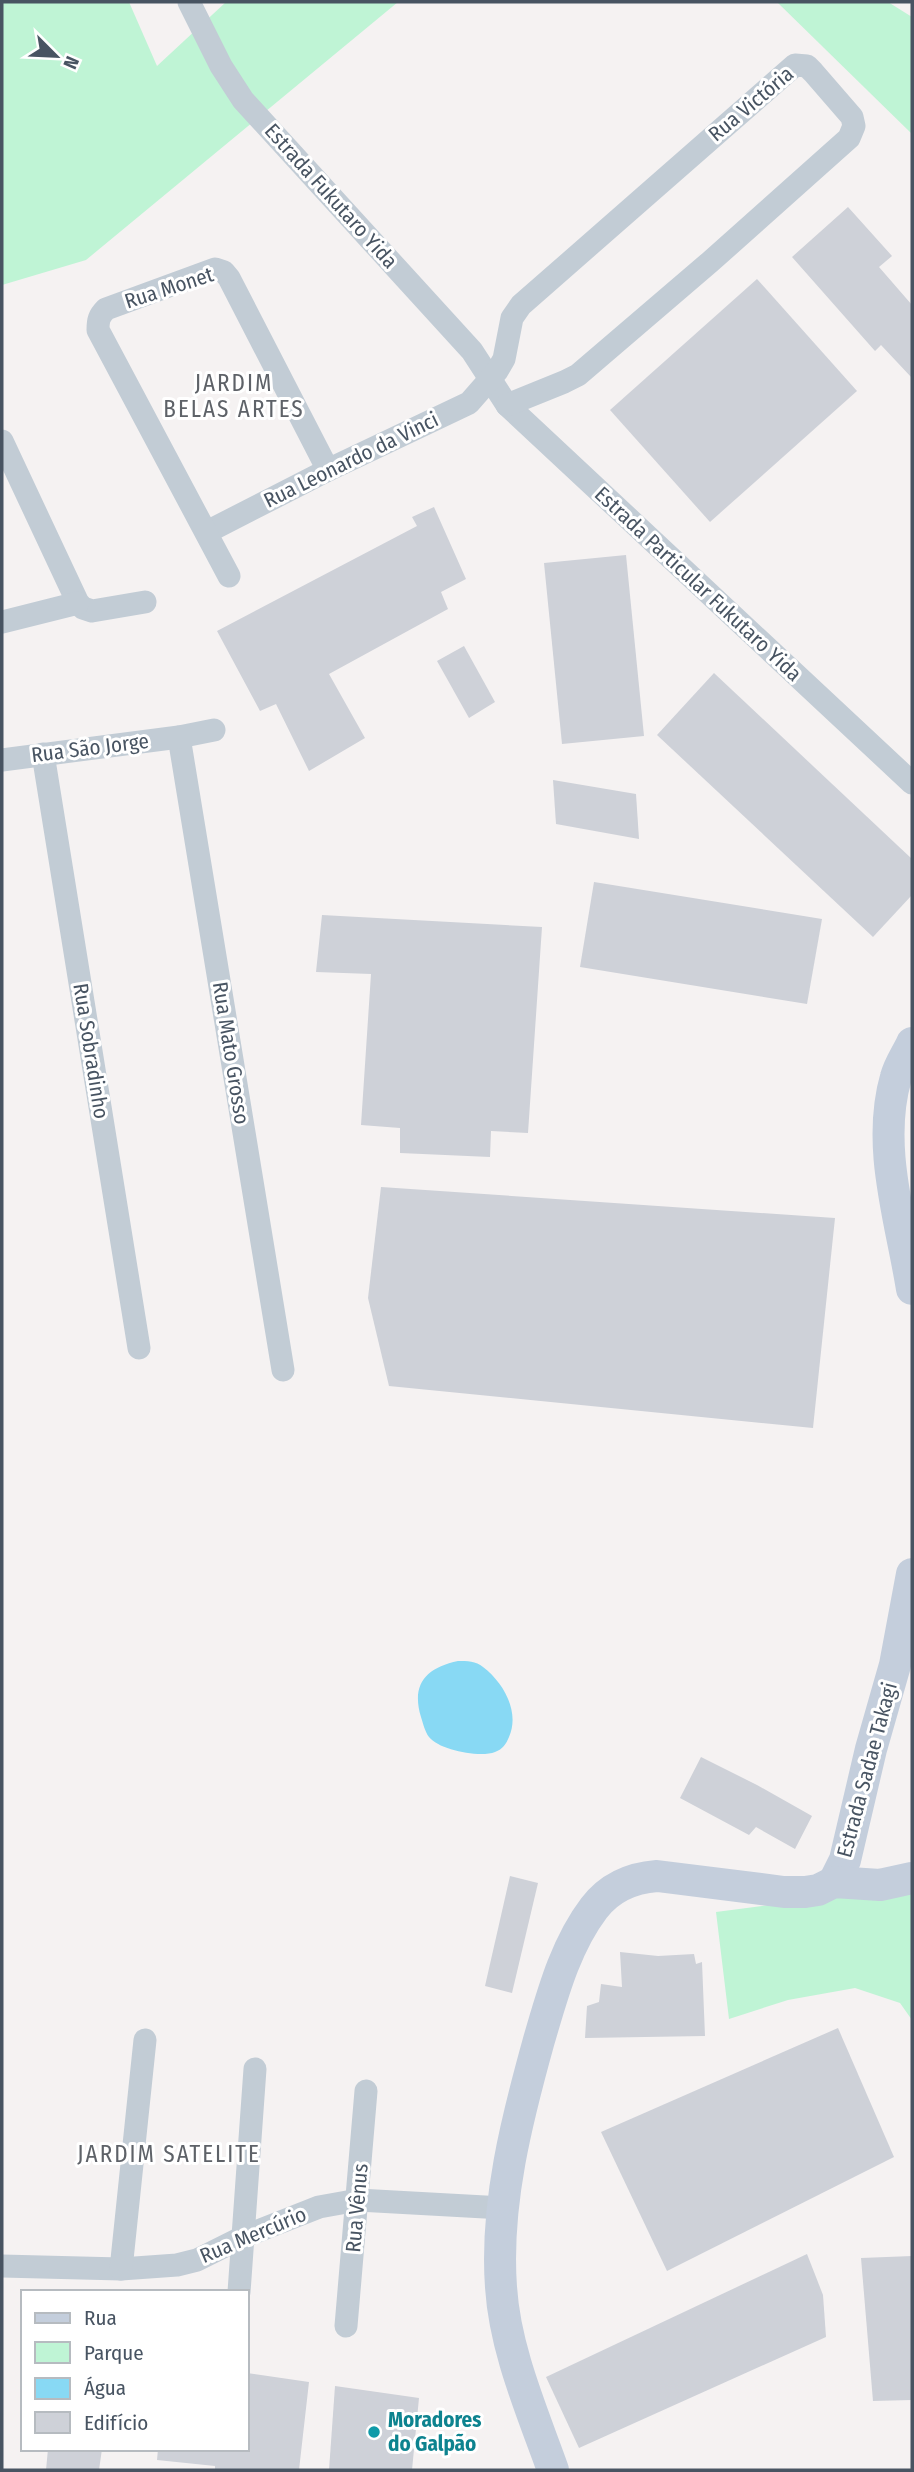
<svg xmlns="http://www.w3.org/2000/svg" width="914" height="2472" font-family="'Fira Sans Condensed',sans-serif">
<style>
.green{fill:#bff4d5}
.water{fill:#88d9f4}
.building{fill:#ced1d8}
.lines{fill:none;stroke-linecap:round;stroke-linejoin:round}
.street{stroke:#c2ccd5;stroke-width:23}
.secondary{stroke:#c4cedc;stroke-width:32}
.culture-dot{fill:#0f9aa8;stroke:#fff;stroke-width:2.5}
.labels{text-anchor:middle;dominant-baseline:central;stroke-width:6;stroke-linejoin:round;paint-order:stroke}
.street-label{font-size:21px;fill:#485462;stroke:#fff}
.culture-label{font-size:21px;font-weight:bold;fill:#0d838f;stroke:#fff;text-anchor:start}
.neighbourhood-label{font-size:23px;letter-spacing:2px;fill:#5e6268;stroke:#fff}
</style>
<rect width="100%" height="100%" fill="#f5f2f2"/>
<!-- green -->
<g class="green">
<polygon points="2,2 129,2 157,66 226,2 398,2 86,260 2,285"/>
<polygon points="777,2 888,2 912,17 912,134"/>
<polygon points="912,1894 912,2020 900,2003 855,1988 788,2000 729,2019 716,1912 846,1895"/>
</g>
<!-- water -->
<path class="water" d="M458,1661C467,1661 476,1661 483,1667C504,1683 520,1712 509,1737C506,1744 503,1749 495,1752C480,1758 439,1750 429,1737C425,1732 423,1723 421,1717C411,1684 426,1668 458,1661Z"/>
<!-- building -->
<g class="building">
<polygon points="848,207 892,256 879,267 912,305 912,378 881,345 875,351 792,257"/>
<polygon points="757,279 857,391 710,522 610,410"/>
<polygon points="434,507 466,579 441,592 448,609 329,674 365,738 309,771 276,704 260,711 217,631 417,526 412,517"/>
<polygon points="626,555 644,736 562,744 544,563"/>
<polygon points="464,646 495,702 469,718 437,661"/>
<polygon points="714,673 912,859 912,895 873,937 657,735"/>
<polygon points="553,780 636,794 639,839 556,824"/>
<polygon points="594,882 822,919 807,1004 580,967"/>
<polygon points="322,915 542,927 528,1133 491,1131 490,1157 400,1153 400,1128 361,1125 371,974 316,972"/>
<polygon points="381,1187 835,1218 813,1428 389,1386 368,1298"/>
<polygon points="701,1757 757,1785 812,1816 795,1849 756,1827 749,1835 680,1798"/>
<polygon points="510,1876 538,1883 512,1993 485,1986"/>
<polygon points="620,1952 658,1956 694,1954 696,1964 702,1962 705,2036 585,2038 587,2006 599,2002 601,1984 622,1987"/>
<polygon points="838,2028 894,2157 667,2271 601,2132"/>
<polygon points="807,2254 823,2295 826,2337 579,2448 546,2377"/>
<polygon points="912,2256 912,2400 873,2401 861,2258"/>
<polygon points="247,2373 309,2382 299,2470 215,2470 215,2466 157,2460 158,2449 247,2449"/>
<polygon points="335,2386 419,2398 412,2470 329,2470"/>
<polygon points="48,2449 102,2449 99,2470 46,2470"/>
</g>
<g class="lines">
<!-- street -->
<g class="street">
<polyline points="189,2 221,66 243,100 472,351 507,405 912,783"/>
<polyline points="2,441 78,603 83,608 92,611 145,602"/>
<polyline points="207,532 328,470 469,403 497,371 504,359 512,318 521,305 795,65 807,66 813,72 852,117 854,126 849,138 710,262 578,375 564,382 507,405"/>
<path d="M229,576L98,330C98,320 99,316 106,309L215,269L224,272L229,278L328,470"/>
<polyline points="2,622 78,603"/>
<polyline points="179,737 283,1370"/>
<polyline points="43,754 139,1348"/>
<polyline points="2,760 179,737 214,730"/>
<polyline points="2,2266 121,2269 177,2265 197,2260 243,2237 319,2207 358,2200 503,2208"/>
<polyline points="121,2269 145,2040"/>
<polyline points="239,2292 255,2069"/>
<polyline points="346,2326 366,2091"/>
</g>
<!-- secondary -->
<g class="secondary">
<path d="M912,1043C907,1054 899,1065 896,1077C876,1146 901,1220 912,1289"/>
<polyline points="834,1882 845,1860 871,1749 895,1665 912,1574"/>
<path d="M553,2470C532,2411 505,2350 501,2287C495,2204 517,2119 539,2040C552,1996 565,1946 594,1908C610,1887 631,1878 657,1876L784,1892H805L818,1890L834,1882L880,1885L912,1878"/>
</g>
</g>
<!-- markers -->
<circle class="culture-dot" cx="374" cy="2432" r="7"/>
<g class="labels">
<!-- street labels -->
<g class="street-label">
<text transform="translate(751 104) rotate(-40)">Rua Victória</text>
<text transform="translate(331 196) rotate(48)">Estrada Fukutaro Yida</text>
<text transform="translate(169 288) rotate(-18)">Rua Monet</text>
<text transform="translate(351 460) rotate(-26)">Rua Leonardo da Vinci</text>
<text transform="translate(698 584) rotate(43)">Estrada Particular Fukutaro Yida</text>
<text transform="translate(90 748) rotate(-7)">Rua São Jorge</text>
<text transform="translate(91 1051) rotate(81)">Rua Sobradinho</text>
<text transform="translate(231 1053) rotate(81)">Rua Mato Grosso</text>
<text transform="translate(867 1770) rotate(-75)">Estrada Sadae Takagi</text>
<text transform="translate(357 2208) rotate(-85)">Rua Vênus</text>
<text transform="translate(253 2235) rotate(-23)">Rua Mercúrio</text>
</g>
<!-- culture labels -->
<g class="culture-label">
<text x="388" y="2420">Moradores<tspan x="388" dy="24">do Galpão</tspan></text>
</g>
<!-- neighbourhood labels -->
<g class="neighbourhood-label">
<text x="234" y="383">JARDIM<tspan x="234" dy="26">BELAS ARTES</tspan></text>
<text x="169" y="2154">JARDIM SATELITE</text>
</g>
</g>
<!-- border -->
<rect width="914" height="2472" fill="none" stroke="#485462" stroke-width="7"/>
<!-- legend -->
<rect x="21" y="2290" width="228" height="161" fill="#ffffff" stroke="#b6bbc0" stroke-width="2"/>
<rect x="35" y="2313" width="35" height="10" fill="#c4cedc" stroke="#b6bbc0" stroke-width="2"/>
<text x="84" y="2325" font-size="21" fill="#485462">Rua</text>
<rect x="35" y="2342" width="35" height="21" fill="#bff4d5" stroke="#b6bbc0" stroke-width="2"/>
<text x="84" y="2360" font-size="21" fill="#485462">Parque</text>
<rect x="35" y="2378" width="35" height="21" fill="#88d9f4" stroke="#b6bbc0" stroke-width="2"/>
<text x="84" y="2395" font-size="21" fill="#485462">Água</text>
<rect x="35" y="2412" width="35" height="21" fill="#ced1d8" stroke="#b6bbc0" stroke-width="2"/>
<text x="84" y="2430" font-size="21" fill="#485462">Edifício</text>
<!-- north arrow -->
<g transform="translate(56 56) rotate(114)" stroke="#ffffff" stroke-width="5" paint-order="stroke">
<path d="M0-5L12 26L0 18L-12 26Z" fill="#485462"/>
<text y="-10" font-size="19" font-weight="bold" text-anchor="middle" fill="#485462">N</text>
</g>
</svg>
